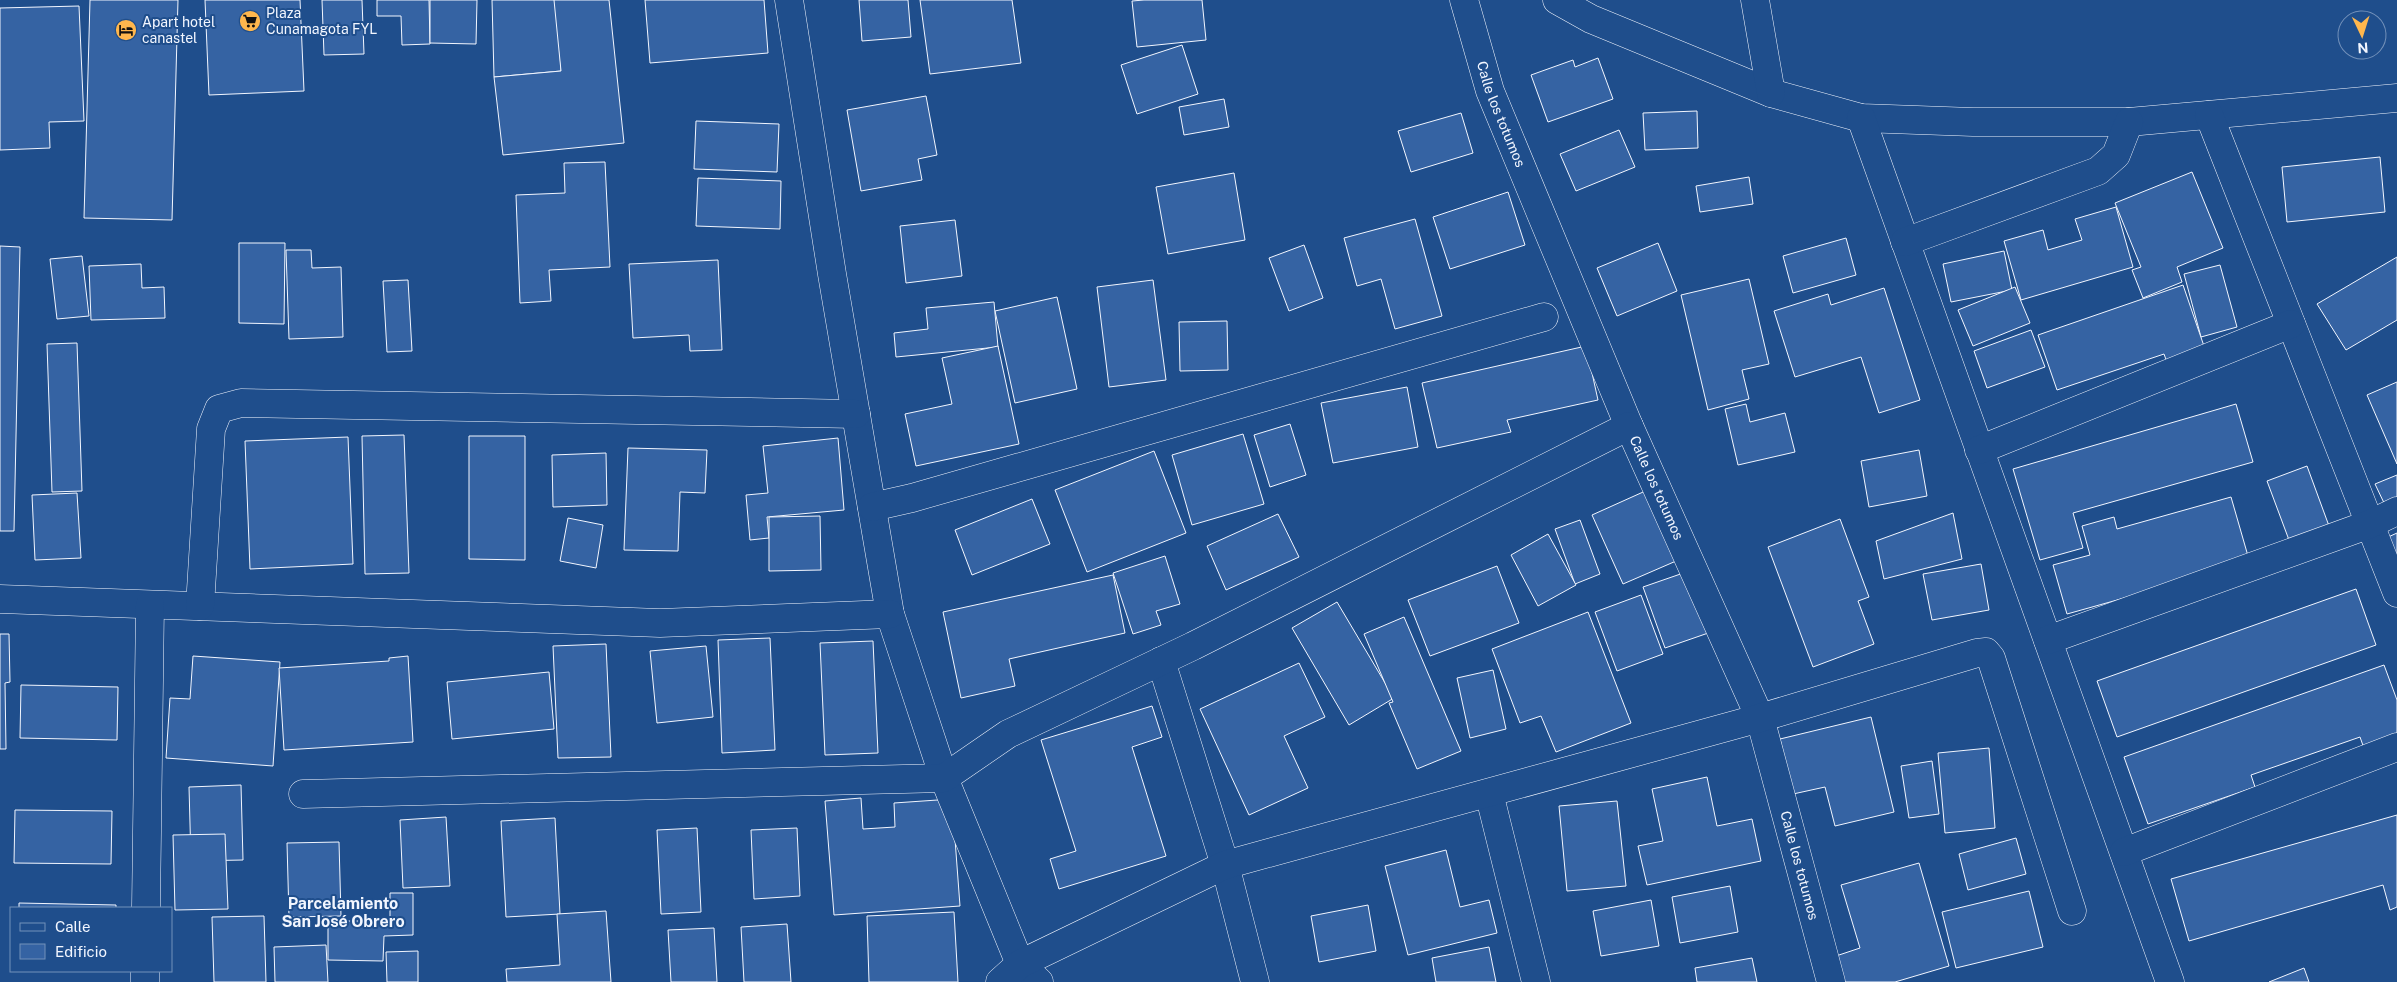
<svg xmlns="http://www.w3.org/2000/svg" width="2397" height="982" font-family="'Public Sans',sans-serif">
<style>
.building{fill:#3563a3;stroke:#f2f6ff}
.lines{fill:none;stroke-linecap:round;stroke-linejoin:round}
.minor-casing{stroke:#f2f6ff;stroke-width:29}
.minor{stroke:#1f4e8c;stroke-width:28}
.labels{text-anchor:middle;dominant-baseline:central;stroke-width:4;stroke-linejoin:round;paint-order:stroke}
.poi-label{font-size:14px;fill:#f2f6ff;stroke:#1f4e8c;text-anchor:start}
.street-label{font-size:14px;fill:#f2f6ff;stroke:#1f4e8c}
.quarter-label{font-size:16px;font-weight:bold;fill:#f2f6ff;stroke:#1f4e8c}
</style>
<rect width="100%" height="100%" fill="#1f4e8c"/>
<!-- building -->
<g class="building">
<polygon points="90,0 178,0 172,220 84,218"/>
<polygon points="205,0 300,0 304,91 209,95"/>
<polygon points="322,0 362,0 364,54 324,55"/>
<polygon points="377,0 429,0 430,44 402,45 401,16 377,16"/>
<polygon points="430,0 477,0 476,44 430,43"/>
<polygon points="492,0 557,0 561,71 494,77"/>
<polygon points="554,0 609,0 624,143 503,155 494,77 561,71"/>
<polygon points="645,0 764,0 768,53 650,63"/>
<polygon points="859,0 908,0 911,37 862,41"/>
<polygon points="920,0 1012,0 1021,63 930,74"/>
<polygon points="1144,0 1202,0 1206,40 1137,47 1132,1"/>
<polygon points="79,6 84,121 49,122 50,148 0,150 0,8"/>
<polygon points="1182,45 1198,94 1137,114 1121,65"/>
<polygon points="1598,58 1613,99 1548,122 1531,75 1573,60 1575,67"/>
<polygon points="926,96 937,155 918,159 922,180 861,191 847,110"/>
<polygon points="1224,99 1229,127 1184,135 1179,107"/>
<polygon points="1697,111 1698,148 1645,150 1643,113"/>
<polygon points="1461,113 1473,153 1411,172 1398,131"/>
<polygon points="696,121 779,124 777,172 694,169"/>
<polygon points="1619,130 1635,167 1576,191 1560,154"/>
<polygon points="2380,157 2385,212 2287,222 2282,167"/>
<polygon points="605,162 610,267 549,270 551,301 520,303 516,195 565,193 564,163"/>
<polygon points="2192,172 2223,248 2177,267 2182,282 2143,298 2132,270 2141,267 2115,203"/>
<polygon points="1234,173 1245,240 1168,254 1156,187"/>
<polygon points="1749,177 1753,204 1700,212 1696,186"/>
<polygon points="698,178 781,181 780,229 696,226"/>
<polygon points="1508,192 1525,245 1450,269 1433,217"/>
<polygon points="2116,207 2133,267 2021,300 2004,241 2043,230 2048,250 2082,240 2075,219"/>
<polygon points="1415,219 1442,316 1395,329 1381,279 1357,286 1344,238"/>
<polygon points="955,220 962,276 906,283 900,226"/>
<polygon points="1846,238 1856,275 1793,293 1783,256"/>
<polygon points="239,243 285,243 284,324 239,323"/>
<polygon points="1658,243 1677,291 1617,316 1597,268"/>
<polygon points="1304,245 1323,298 1289,311 1269,258"/>
<polygon points="0,246 20,247 14,531 0,531"/>
<polygon points="286,250 311,250 312,268 341,267 343,337 289,339"/>
<polygon points="2004,251 2012,290 1951,302 1943,264"/>
<polygon points="82,256 89,316 57,319 50,259"/>
<polygon points="2397,257 2397,320 2346,350 2317,304"/>
<polygon points="718,260 722,350 690,351 689,335 633,338 629,264"/>
<polygon points="141,264 142,288 164,287 165,318 91,320 89,266"/>
<polygon points="2220,265 2237,327 2201,337 2184,274"/>
<polygon points="1749,279 1769,364 1742,370 1749,399 1708,410 1681,295"/>
<polygon points="408,280 412,351 387,352 383,281"/>
<polygon points="1153,280 1166,380 1109,387 1097,287"/>
<polygon points="2183,285 2206,352 2168,365 2164,354 2057,390 2038,335"/>
<polygon points="2015,287 2030,323 1973,346 1958,310"/>
<polygon points="1884,288 1920,400 1879,413 1861,357 1795,377 1774,311 1828,294 1831,305"/>
<polygon points="1057,297 1077,389 1015,403 995,311"/>
<polygon points="994,302 998,347 896,357 894,333 928,329 926,308"/>
<polygon points="1227,321 1228,370 1180,371 1179,322"/>
<polygon points="2031,330 2045,367 1987,388 1974,351"/>
<polygon points="77,343 82,491 52,492 47,344"/>
<polygon points="998,346 1019,444 916,466 905,414 952,404 942,358"/>
<polygon points="1586,346 1598,400 1507,420 1511,432 1437,448 1422,383"/>
<polygon points="2397,382 2397,464 2367,395"/>
<polygon points="1407,387 1418,447 1333,463 1321,403"/>
<polygon points="1746,404 1750,422 1785,413 1795,452 1738,465 1725,409"/>
<polygon points="2236,404 2253,462 2073,513 2083,548 2040,560 2013,469"/>
<polygon points="1290,424 1306,475 1270,487 1254,435"/>
<polygon points="1243,434 1264,504 1192,525 1172,455"/>
<polygon points="404,435 409,573 365,574 362,436"/>
<polygon points="469,436 525,436 525,560 469,559"/>
<polygon points="348,437 353,564 250,569 245,441"/>
<polygon points="838,438 844,510 767,517 769,538 750,540 746,495 768,493 763,446"/>
<polygon points="628,448 707,450 705,493 680,492 678,551 624,550"/>
<polygon points="1919,450 1927,496 1869,507 1861,461"/>
<polygon points="1154,451 1186,533 1087,572 1055,490"/>
<polygon points="606,453 607,505 553,507 552,455"/>
<polygon points="2307,466 2329,526 2289,540 2267,481"/>
<polygon points="2397,475 2397,500 2385,505 2375,484"/>
<polygon points="1652,488 1683,558 1623,584 1592,515"/>
<polygon points="77,493 81,558 35,560 32,495"/>
<polygon points="2231,497 2250,563 2067,614 2053,565 2090,555 2082,526 2114,517 2117,529"/>
<polygon points="1032,499 1050,544 972,575 955,530"/>
<polygon points="1953,513 1962,559 1884,579 1876,541"/>
<polygon points="1278,514 1299,557 1226,590 1207,546"/>
<polygon points="820,516 821,570 769,571 769,517"/>
<polygon points="568,518 603,525 596,568 560,561"/>
<polygon points="1840,519 1869,597 1858,601 1874,644 1813,667 1768,547"/>
<polygon points="1580,520 1600,574 1575,584 1555,529"/>
<polygon points="2397,533 2397,561 2386,538"/>
<polygon points="1548,534 1576,585 1538,606 1511,555"/>
<polygon points="1165,556 1180,604 1156,611 1161,625 1133,634 1113,573"/>
<polygon points="1981,564 1989,610 1932,620 1923,574"/>
<polygon points="1497,566 1519,623 1430,656 1408,600"/>
<polygon points="1692,570 1714,631 1665,648 1643,587"/>
<polygon points="1113,575 1125,633 1009,659 1015,686 961,698 943,612"/>
<polygon points="2356,589 2376,645 2117,737 2097,681"/>
<polygon points="1641,595 1663,654 1617,671 1595,612"/>
<polygon points="1337,602 1394,698 1349,725 1292,628"/>
<polygon points="1588,612 1631,723 1556,752 1541,716 1520,723 1492,649"/>
<polygon points="1404,617 1461,751 1417,769 1389,703 1393,702 1364,634"/>
<polygon points="0,634 9,634 10,682 5,683 6,749 0,749"/>
<polygon points="770,638 775,750 722,753 718,640"/>
<polygon points="873,641 878,753 825,755 820,643"/>
<polygon points="606,644 611,757 558,758 553,646"/>
<polygon points="706,646 713,717 657,723 650,651"/>
<polygon points="193,656 280,662 273,766 166,758 170,698 190,699"/>
<polygon points="408,656 413,742 284,750 279,668 389,661 389,658"/>
<polygon points="1299,663 1325,717 1284,736 1308,788 1249,815 1200,709"/>
<polygon points="2384,665 2397,700 2397,743 2366,754 2360,737 2251,775 2255,787 2148,824 2124,757"/>
<polygon points="1493,670 1506,729 1470,738 1457,678"/>
<polygon points="549,672 554,729 452,739 447,682"/>
<polygon points="21,685 118,687 117,740 20,738"/>
<polygon points="1152,706 1162,737 1132,747 1166,856 1059,889 1050,859 1076,851 1041,740"/>
<polygon points="1871,717 1894,812 1835,826 1825,787 1793,794 1780,739"/>
<polygon points="1989,748 1995,828 1945,833 1938,753"/>
<polygon points="1932,761 1939,814 1909,818 1901,766"/>
<polygon points="1707,777 1717,826 1752,819 1761,861 1647,885 1638,846 1663,841 1652,789"/>
<polygon points="241,785 243,860 191,861 189,787"/>
<polygon points="861,798 863,829 895,827 894,803 952,799 960,906 834,915 825,801"/>
<polygon points="1617,801 1626,886 1567,891 1559,806"/>
<polygon points="15,810 112,811 111,864 14,863"/>
<polygon points="2397,815 2397,907 2390,910 2383,885 2189,941 2171,879"/>
<polygon points="446,817 450,886 403,888 400,820"/>
<polygon points="555,818 560,914 506,917 501,821"/>
<polygon points="697,828 701,912 661,914 657,830"/>
<polygon points="797,828 800,896 754,899 751,830"/>
<polygon points="225,834 228,909 175,910 173,835"/>
<polygon points="2016,838 2026,874 1968,890 1959,854"/>
<polygon points="339,842 341,916 289,917 287,843"/>
<polygon points="1446,850 1460,907 1489,900 1497,933 1408,955 1385,866"/>
<polygon points="1919,863 1949,966 1895,982 1843,982 1836,956 1860,948 1841,885"/>
<polygon points="1730,886 1738,932 1680,943 1672,897"/>
<polygon points="2029,891 2043,947 1956,968 1942,912"/>
<polygon points="390,893 413,893 413,935 384,936 383,961 328,960 328,921 390,921"/>
<polygon points="1651,900 1659,946 1601,956 1593,911"/>
<polygon points="19,903 116,905 116,908 19,908"/>
<polygon points="1368,905 1376,951 1319,962 1311,916"/>
<polygon points="606,911 611,982 507,982 506,969 560,965 557,914"/>
<polygon points="954,912 958,982 869,982 867,916"/>
<polygon points="264,916 266,982 214,982 212,917"/>
<polygon points="787,924 791,982 744,982 741,927"/>
<polygon points="714,928 717,982 671,982 668,930"/>
<polygon points="326,945 328,982 275,982 274,947"/>
<polygon points="1489,947 1496,982 1436,982 1432,958"/>
<polygon points="418,951 418,982 387,982 386,952"/>
<polygon points="1752,958 1757,982 1697,982 1695,968"/>
<polygon points="2304,968 2309,982 2269,982"/>
</g>
<g class="lines">
<!-- minor casing -->
<g class="minor-casing">
<g id="minor">
<polyline points="789,0 832,274 890,614 944,778 1020,964 1039,982"/>
<path id="s1" d="M1464,0L1490,91L1629,426L1760,718L1831,982"/>
<polyline points="1557,0 1591,19 1771,93 1861,118 1973,122 2129,122 2397,98"/>
<polyline points="1755,0 1771,93"/>
<polyline points="2209,115 2397,593"/>
<polyline points="1861,118 2170,982"/>
<polyline points="1905,242 2098,171 2116,155 2129,122"/>
<polyline points="1979,450 2291,324"/>
<polyline points="872,507 912,498 1544,317"/>
<polyline points="0,599 660,623 890,614"/>
<polyline points="200,606 211,429 219,409 241,403 856,414"/>
<polyline points="2048,640 2370,524 2397,511"/>
<polyline points="1161,661 1225,865 1255,982"/>
<polyline points="1489,793 1536,982"/>
<polyline points="303,794 944,778 1008,734 1193,646 1629,426"/>
<polyline points="2124,852 2397,747"/>
<polyline points="146,908 150,605"/>
<polyline points="145,982 145,971"/>
<polyline points="1000,982 1020,964 1225,865 1760,718 1977,653 1986,652 1991,658 2072,911"/>
</g>
</g>
<!-- minor -->
<use href="#minor" class="minor"/>
</g>
<!-- icons -->
<defs>
<g id="supermarket-disc" transform="scale(1.125)"><circle r="9.5" fill="#ffb74d" stroke="#1f4e8c"/><path d="M-6-5.5h2.5l.6 2H6L4.5 2H-2.5L-4.4-4H-6ZM-1.5 3.2a1.3 1.3 0 1 0 .1 0ZM3 3.2a1.3 1.3 0 1 0 .1 0Z" fill="#111"/></g>
<g id="hotel-disc" transform="scale(1.125)"><circle r="9.5" fill="#ffb74d" stroke="#1f4e8c"/><path d="M-6-4.5h1.5V1H6V5H4.5V3h-9V5H-6ZM-4 0a1.8 1.8 0 1 1 3.6 0ZM.5 0V-2.5h3Q6-2.5 6 0Z" fill="#111"/></g>
</defs>
<g fill-rule="evenodd">
<use href="#supermarket-disc" x="250" y="21"/>
<use href="#hotel-disc" x="126" y="30"/>
</g>
<g class="labels">
<!-- poi labels -->
<g class="poi-label">
<text x="266" y="13">Plaza<tspan x="266" dy="16">Cunamagota FYL</tspan></text>
<text x="142" y="22">Apart hotel<tspan x="142" dy="16">canastel</tspan></text>
</g>
<!-- street labels -->
<g class="street-label">
<text stroke="none"><textPath href="#s1" startOffset="120">Calle los totumos</textPath></text>
<text stroke="none"><textPath href="#s1" startOffset="525">Calle los totumos</textPath></text>
<text stroke="none"><textPath href="#s1" startOffset="930">Calle los totumos</textPath></text>
</g>
<!-- quarter labels -->
<g class="quarter-label">
<text x="343" y="903">Parcelamiento<tspan x="343" dy="18">San José Obrero</tspan></text>
</g>
</g>
<!-- legend -->
<rect x="10" y="907" width="162" height="65" fill="#1f4e8c" stroke="#7391ba"/>
<rect x="20" y="923" width="25" height="8" fill="#1f4e8c" stroke="#7391ba"/>
<text x="55" y="932" font-size="15" fill="#f2f6ff">Calle</text>
<rect x="20" y="944" width="25" height="15" fill="#3563a3" stroke="#7391ba"/>
<text x="55" y="957" font-size="15" fill="#f2f6ff">Edificio</text>
<!-- north arrow -->
<g transform="translate(2362 35) rotate(176)"><circle r="24" fill="#1f4e8c" stroke="#7391ba"/>
<path d="M0-4L9 19L0 12L-9 19Z" fill="#ffb74d"/>
<text y="-8" font-size="14" font-weight="bold" text-anchor="middle" fill="#f2f6ff">N</text>
</g>
</svg>
